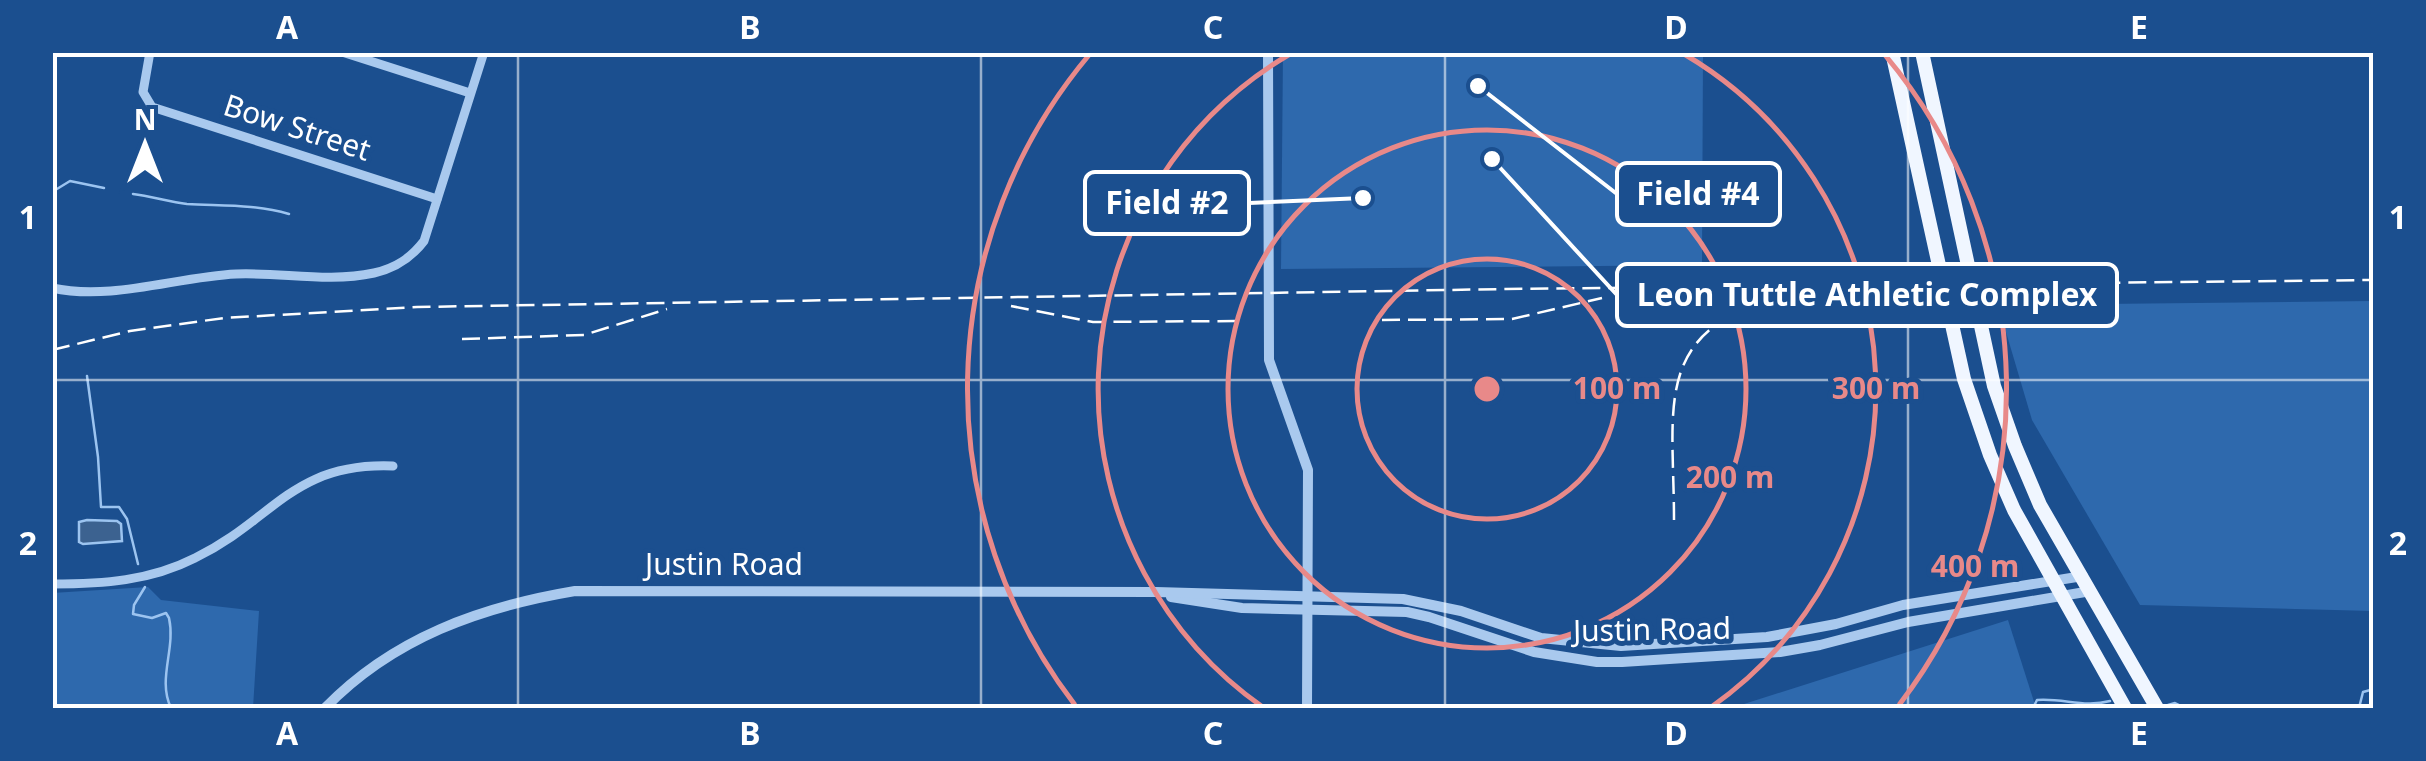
<svg xmlns="http://www.w3.org/2000/svg" width="2426" height="761" font-family="'Noto Sans',sans-serif">
  <rect width="100%" height="100%" fill="#1b4f8f"/>
  <!-- green -->
  <g fill="#2e69ad">
    <polygon points="1283,53 1703,53 1702,265 1281,269"/>
    <polygon points="2373,301 2373,611 2140,605 2032,420 1998,305"/>
    <polygon points="148,587 161,600 259,611 253,708 53,708 52,593"/>
    <polygon points="2008,620 2036,708 1739,708 1744,704"/>
  </g>
  <!-- water -->
  <polygon fill="#3c6290" stroke="#9cc4f0" stroke-width="2.5" points="87,520 117,521 121,524 122,541 83,544 79,542 79,522"/>
  <g fill="none" stroke-linecap="round" stroke-linejoin="round">
    <!-- stream -->
    <g stroke="#9cc4f0" stroke-width="2.5">
      <polyline points="52,192 70,181 104,188"/>
      <path d="M133,194C151,196 169,202 187,204C221,206 255,204 289,214"/>
      <polyline points="87,376 98,457 101,507 119,507 127,519 138,564"/>
      <path d="M145,587L134,605L133,614L152,618L166,613L169,618C176,649 157,679 171,708"/>
      <polyline points="2168,705 2175,703 2185,708"/>
      <path d="M2033,708L2037,700C2064,698 2084,708 2110,701"/>
      <polyline points="2280,708 2285,708"/>
      <polyline points="2359,708 2363,692 2374,689"/>
    </g>
    <!-- minor -->
    <g stroke="#a9c9ee" stroke-width="9">
      <polyline points="150,52 143,92 152,107 437,199"/>
      <polyline points="342,52 470,93"/>
      <path d="M52,288C112,301 176,277 236,274C282,272 328,283 374,273C396,268 411,258 424,241L484,52"/>
      <path d="M52,584C103,584 150,581 195,558C274,520 292,462 393,466"/>
    </g>
    <!-- tertiary -->
    <g stroke="#a9c9ee" stroke-width="10">
      <polyline points="1268,52 1269,360 1308,470 1307,708"/>
      <polyline points="1171,597 1242,608 1407,612 1429,617 1534,652 1597,662 1622,662 1780,652 1820,645 1908,622 2091,591"/>
      <path d="M325,708C393,638 480,607 575,591L1156,592L1403,599L1461,611L1541,638L1621,646L1767,637L1836,624L1903,605L2083,576"/>
    </g>
    <!-- primary -->
    <g stroke="#f0f6ff" stroke-width="14">
      <polyline points="1892,52 1964,379 1990,455 2014,510 2125,708"/>
      <polyline points="1922,52 1994,386 2015,446 2040,505 2157,708"/>
    </g>
    <!-- rail -->
    <g stroke="#fff" stroke-width="2.5" stroke-dasharray="18 8" stroke-linecap="butt">
      <polyline points="1011,306 1093,322 1236,321"/>
      <polyline points="1382,320 1512,319 1602,298"/>
      <polyline points="462,339 584,335 667,309"/>
      <polyline points="52,350 130,331 224,318 417,307 1506,289 2374,280"/>
      <path d="M1674,520C1674,404 1650,327 1790,295"/>
    </g>
  </g>
  <!-- grid -->
  <path fill="none" stroke="#fff" stroke-width="2.5" stroke-opacity="0.55" d="M518,52V708M981,52V708M1445,52V708M1908,52V708M52,380H2374"/>
  <!-- distance rings -->
  <g fill="none" stroke="#e88989" stroke-width="5">
    <circle cx="1487" cy="389" r="130"/>
    <circle cx="1487" cy="389" r="259"/>
    <path d="M1264 708A389 389 0 0 1 1290 54M1684 54A389 389 0 0 1 1710 708"/>
    <path d="M1075 705A519 519 0 0 1 1089 55M1885 55A519 519 0 0 1 1899 705"/>
  </g>
  <g text-anchor="middle" stroke-width="10" stroke-linejoin="round" paint-order="stroke">
    <!-- street labels -->
    <g font-size="30" fill="#fff" stroke="#1b4f8f">
      <text transform="translate(297 128) rotate(18)" y="10">Bow Street</text>
      <text x="724" y="575">Justin Road</text>
      <text transform="translate(1652 630) rotate(-1)" y="10">Justin Road</text>
    </g>
  </g>
  <circle cx="1487" cy="389" r="15" fill="#e88989" stroke="#1b4f8f" stroke-width="5"/>
  <g font-size="30" text-anchor="middle" font-weight="bold" fill="#e88989" stroke="#1b4f8f" stroke-width="10" stroke-linejoin="round" paint-order="stroke">
    <text x="1617" y="399">100 m</text>
    <text x="1876" y="399">300 m</text>
    <text x="1730" y="488">200 m</text>
    <text x="1975" y="577">400 m</text>
  </g>
  <!-- callouts -->
  <path fill="none" stroke="#fff" stroke-width="4" d="M1478 86L1617 194M1363 198L1249 203M1492 159L1617 295"/>
  <g fill="#fff" stroke="#1b4f8f" stroke-width="4">
    <circle cx="1478" cy="86" r="10"/>
    <circle cx="1363" cy="198" r="10"/>
    <circle cx="1492" cy="159" r="10"/>
  </g>
  <g fill="#1b4f8f" stroke="#fff" stroke-width="4">
    <rect x="1617" y="163" width="163" height="62" rx="10"/>
    <rect x="1085" y="172" width="164" height="62" rx="10"/>
    <rect x="1617" y="264" width="500" height="62" rx="10"/>
  </g>
  <g font-size="32" text-anchor="middle" font-weight="bold" fill="#fff">
    <text x="1698" y="205">Field #4</text>
    <text x="1167" y="214">Field #2</text>
    <text x="1867" y="306">Leon Tuttle Athletic Complex</text>
  </g>
  <!-- border -->
  <rect width="2426" height="761" fill="none" stroke="#1b4f8f" stroke-width="110"/>
  <!-- north arrow -->
  <g transform="translate(145 145)" stroke="#1b4f8f" stroke-width="8" paint-order="stroke">
  <path d="M0-8L18 38L0 25L-18 38Z" fill="#ffffff"/>
  <text y="-15" font-size="28" font-weight="bold" text-anchor="middle" fill="#ffffff">N</text>
  </g>
  <rect x="55" y="55" width="2316" height="651" fill="none" stroke="#fff" stroke-width="4"/>
  <g font-size="32" text-anchor="middle" font-weight="bold" fill="#fff">
    <text x="287" y="39">A</text>
    <text x="750" y="39">B</text>
    <text x="1213" y="39">C</text>
    <text x="1676" y="39">D</text>
    <text x="2139" y="39">E</text>
    <text x="28" y="229">1</text>
    <text x="2398" y="229">1</text>
    <text x="28" y="555">2</text>
    <text x="2398" y="555">2</text>
    <text x="287" y="745">A</text>
    <text x="750" y="745">B</text>
    <text x="1213" y="745">C</text>
    <text x="1676" y="745">D</text>
    <text x="2139" y="745">E</text>
  </g>
</svg>
